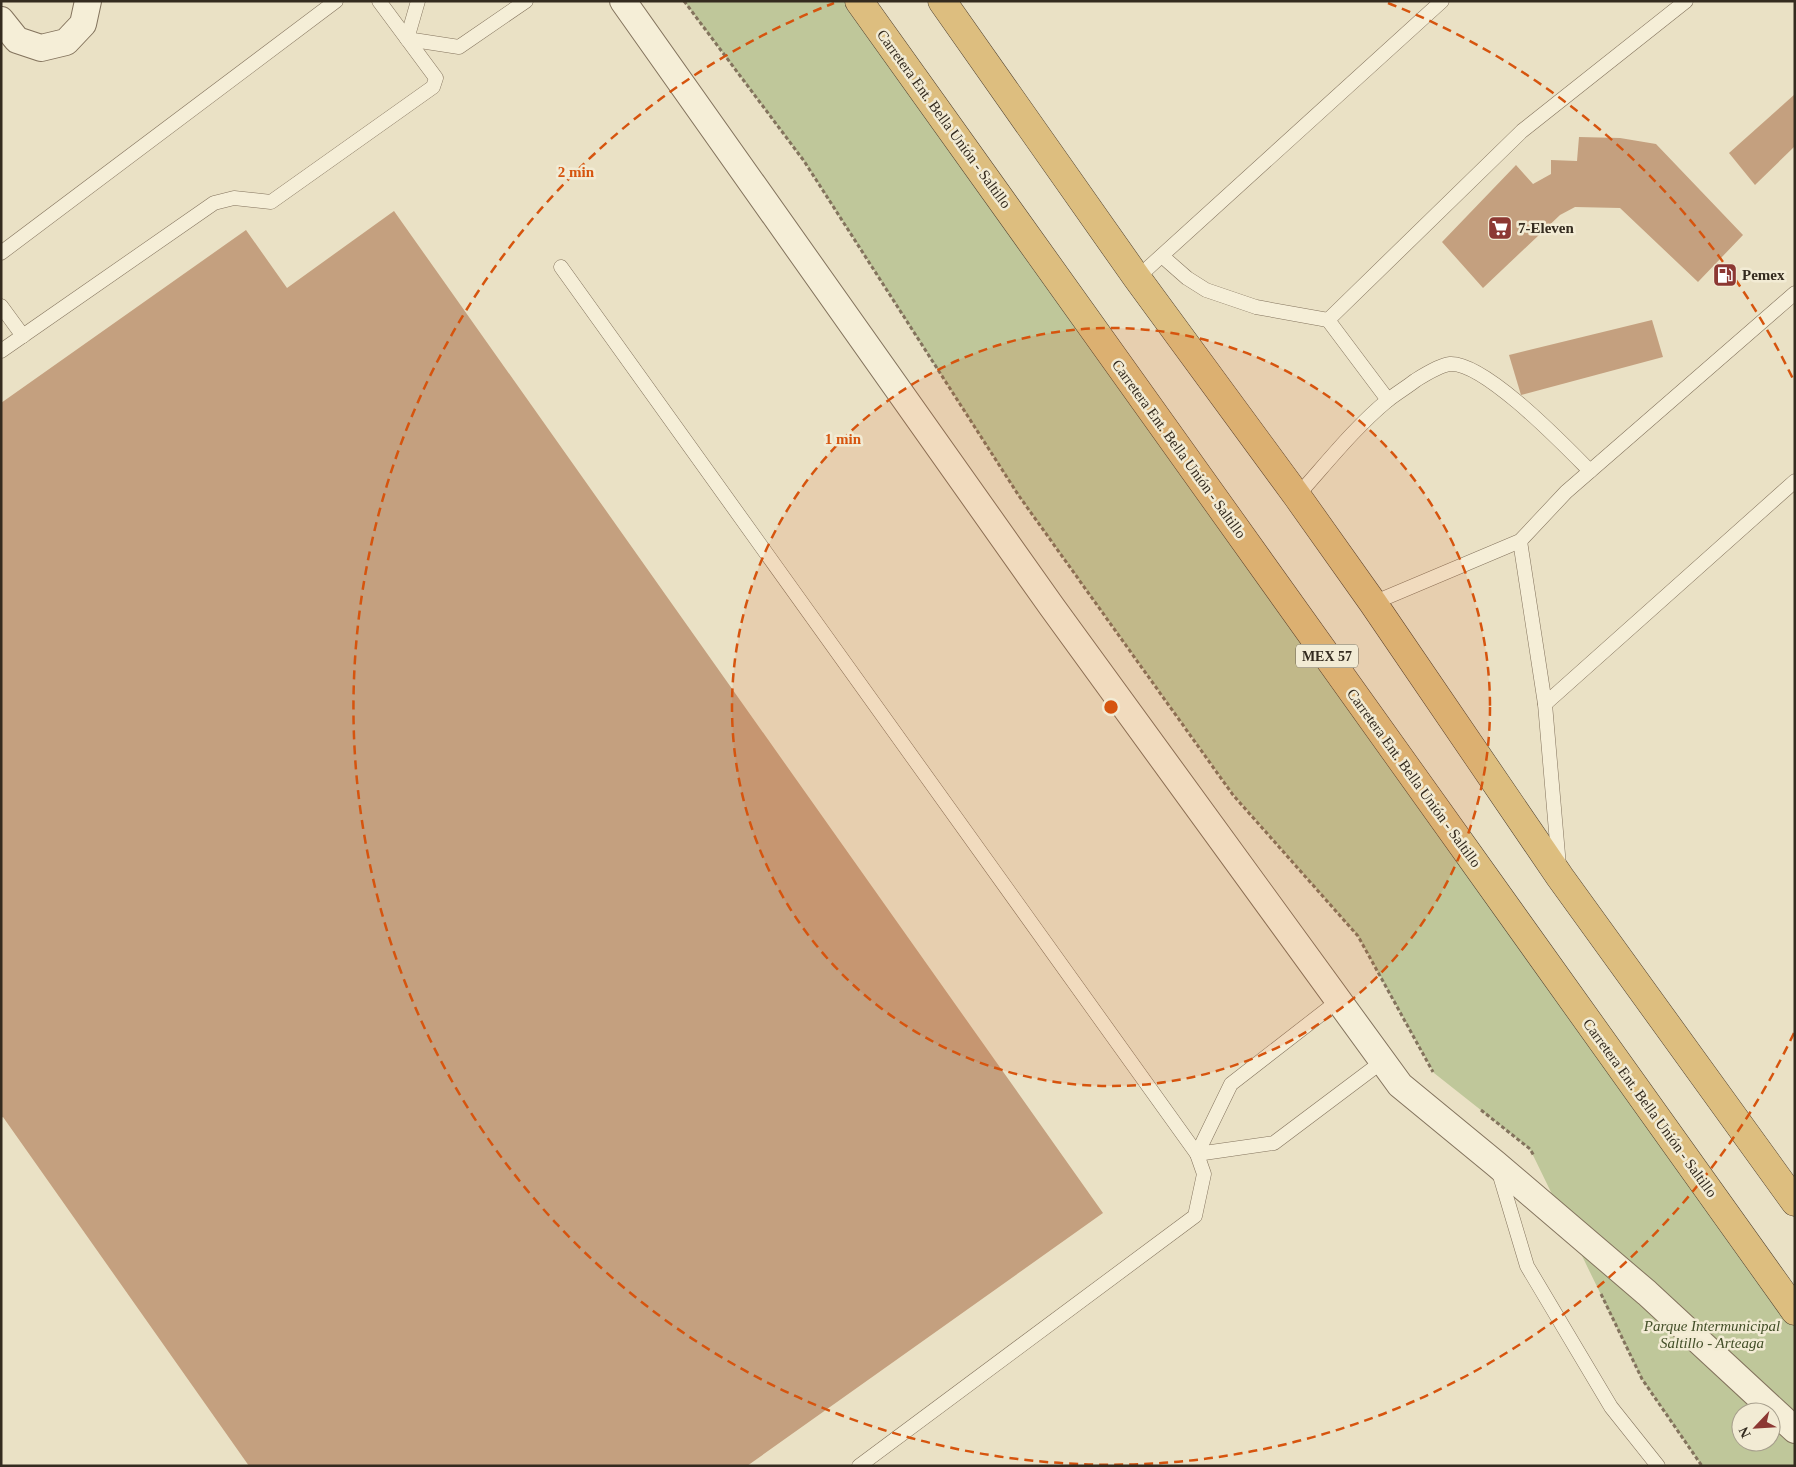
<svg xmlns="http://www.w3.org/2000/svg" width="1796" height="1467" font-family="'Times New Roman',serif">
  <rect width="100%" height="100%" fill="#eae1c5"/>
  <!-- green -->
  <path fill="#bfc79a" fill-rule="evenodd" d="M684,1H859L1795,1311V1466H1702L1642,1379L1530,1149L1434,1073L1358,936L1233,794L1019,496L804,161ZM1741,1412H1771V1442H1741Z"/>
  <!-- building -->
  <g fill="#c4a07f">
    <polygon points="1795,94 1795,146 1755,185 1729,153"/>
    <polygon points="1579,137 1620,138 1656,144 1743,235 1698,282 1620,208 1575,207 1560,215 1483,288 1442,242 1516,165 1533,184 1551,174 1551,160 1577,161"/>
    <polygon points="394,211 1103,1213 747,1466 249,1466 3,1117 1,1118 1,403 246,230 287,288"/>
    <polygon points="1652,320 1663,357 1521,395 1509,355"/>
  </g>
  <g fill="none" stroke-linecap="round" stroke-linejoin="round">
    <defs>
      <g id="service">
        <polyline points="418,1 407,39 459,47 526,1"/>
        <polyline points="1,253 336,1"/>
        <polyline points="1162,256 1187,278 1206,290 1256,307 1328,320"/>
        <polyline points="561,267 1197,1154 1204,1174 1195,1216 859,1466"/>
        <polyline points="1137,278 1442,1"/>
        <polyline points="1,306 23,336"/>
        <polyline points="1,351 214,203 234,198 271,202 433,87 436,78 379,1"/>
        <polyline points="1388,400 1328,320 1522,131 1686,1"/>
        <path d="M1297,496C1326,464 1354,428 1388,400C1397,393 1407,387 1416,380C1424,375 1440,365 1450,364C1485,362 1565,446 1590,471"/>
        <polyline points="1520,541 1545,704 1559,866"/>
        <polyline points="1373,603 1520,541 1566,492 1795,293"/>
        <polyline points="1545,704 1795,481"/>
        <polyline points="1338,1001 1231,1084 1197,1154 1274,1143 1383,1061"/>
        <polyline points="1498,1169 1527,1266 1611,1407 1658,1466"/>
      </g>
      <g id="minor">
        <polyline points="623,1 1052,607 1400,1085 1496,1164 1647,1293 1795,1430"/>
        <polyline points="1,20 17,40 41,48 66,42 83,24 88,1"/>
      </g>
      <g id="trunk">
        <polyline points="859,1 1795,1311"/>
        <polyline points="942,1 1137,278 1297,496 1373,603 1560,877 1795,1202"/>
      </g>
    </defs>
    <!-- service casing -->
    <use href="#service" stroke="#83735d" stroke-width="15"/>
    <!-- minor casing -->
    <use href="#minor" stroke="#83735d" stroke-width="28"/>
    <!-- trunk casing -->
    <use href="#trunk" stroke="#514231" stroke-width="29"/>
    <!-- path -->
    <g stroke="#83735d" stroke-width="3" stroke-dasharray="4 2.5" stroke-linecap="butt">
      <polyline points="684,1 804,161 1019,496 1233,795 1358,936 1433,1072"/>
      <polyline points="1481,1110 1530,1149 1534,1156"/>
      <polyline points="1601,1294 1642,1379 1702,1466"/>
    </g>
    <!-- service -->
    <use href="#service" stroke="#f5eed7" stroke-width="14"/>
    <!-- minor -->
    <use href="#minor" stroke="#f5eed7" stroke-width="26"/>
    <!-- trunk -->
    <use href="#trunk" stroke="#ddbe7f" stroke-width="28"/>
  </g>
  <!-- distance rings -->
  <circle cx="1111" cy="707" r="379" fill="#d6540e" fill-opacity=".12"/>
  <g fill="none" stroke="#d6540e" stroke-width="2.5" stroke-dasharray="9 6">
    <circle cx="1111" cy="707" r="379"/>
    <path d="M1794 1033A757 757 0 1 1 834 3M1388 3A757 757 0 0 1 1794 381"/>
  </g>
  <!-- icons -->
  <defs>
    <symbol id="supermarket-square" viewBox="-11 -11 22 22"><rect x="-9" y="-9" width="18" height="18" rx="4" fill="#8c3833" stroke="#f2ebd4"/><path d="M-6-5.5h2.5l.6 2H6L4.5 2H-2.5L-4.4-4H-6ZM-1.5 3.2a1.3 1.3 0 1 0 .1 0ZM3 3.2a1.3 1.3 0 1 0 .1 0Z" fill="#fff"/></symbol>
    <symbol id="fuel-square" viewBox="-11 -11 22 22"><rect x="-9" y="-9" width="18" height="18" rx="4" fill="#8c3833" stroke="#f2ebd4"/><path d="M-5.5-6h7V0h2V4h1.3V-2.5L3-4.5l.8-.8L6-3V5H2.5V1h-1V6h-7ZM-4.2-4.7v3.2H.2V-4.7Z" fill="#fff"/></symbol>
  </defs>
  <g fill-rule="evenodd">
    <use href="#supermarket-square" x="1486" y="214" width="28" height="28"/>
    <use href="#fuel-square" x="1711" y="261" width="28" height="28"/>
  </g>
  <g text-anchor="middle" stroke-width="5" stroke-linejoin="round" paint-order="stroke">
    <!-- shield labels -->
    <rect fill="#f2ebd4" stroke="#6d6555" stroke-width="1" x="1296" y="644.5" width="62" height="23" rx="4"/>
    <g font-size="14" font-weight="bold" fill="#342b1f">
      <text x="1327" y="661">MEX 57</text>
    </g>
    <!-- street labels -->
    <g font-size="15" fill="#342b1f" stroke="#f2ebd4">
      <text transform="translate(944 119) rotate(54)" y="5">Carretera Ent. Bella Unión - Saltillo</text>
      <text transform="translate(1179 449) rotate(54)" y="5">Carretera Ent. Bella Unión - Saltillo</text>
      <text transform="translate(1414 778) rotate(54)" y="5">Carretera Ent. Bella Unión - Saltillo</text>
      <text transform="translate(1650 1108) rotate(54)" y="5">Carretera Ent. Bella Unión - Saltillo</text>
    </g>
    <!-- poi labels -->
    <g font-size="15" font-weight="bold" fill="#342b1f" stroke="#f2ebd4" text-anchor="start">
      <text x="1518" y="233">7-Eleven</text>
      <text x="1742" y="280">Pemex</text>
    </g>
    <!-- park labels -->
    <g font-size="15" font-style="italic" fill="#434f28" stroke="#f2ebd4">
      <text x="1712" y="1331">Parque Intermunicipal<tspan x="1712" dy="17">Saltillo - Arteaga</tspan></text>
    </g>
  </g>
  <circle cx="1111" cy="707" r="8" fill="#d6540e" stroke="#f2ebd4" stroke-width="2.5"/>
  <g font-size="15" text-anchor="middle" font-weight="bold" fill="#d6540e" stroke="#f2ebd4" stroke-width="5" stroke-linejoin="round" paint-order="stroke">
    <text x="576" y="177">2 min</text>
    <text x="843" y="444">1 min</text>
  </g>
  <!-- border -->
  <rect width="1796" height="1467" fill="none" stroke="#342b1f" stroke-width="5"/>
  <!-- north arrow -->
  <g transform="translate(1756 1427) rotate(245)"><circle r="24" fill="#f2ebd4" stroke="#a69e8c"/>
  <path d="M0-4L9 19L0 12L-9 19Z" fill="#8c3833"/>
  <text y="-8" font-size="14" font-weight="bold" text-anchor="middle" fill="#342b1f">N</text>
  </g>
</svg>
